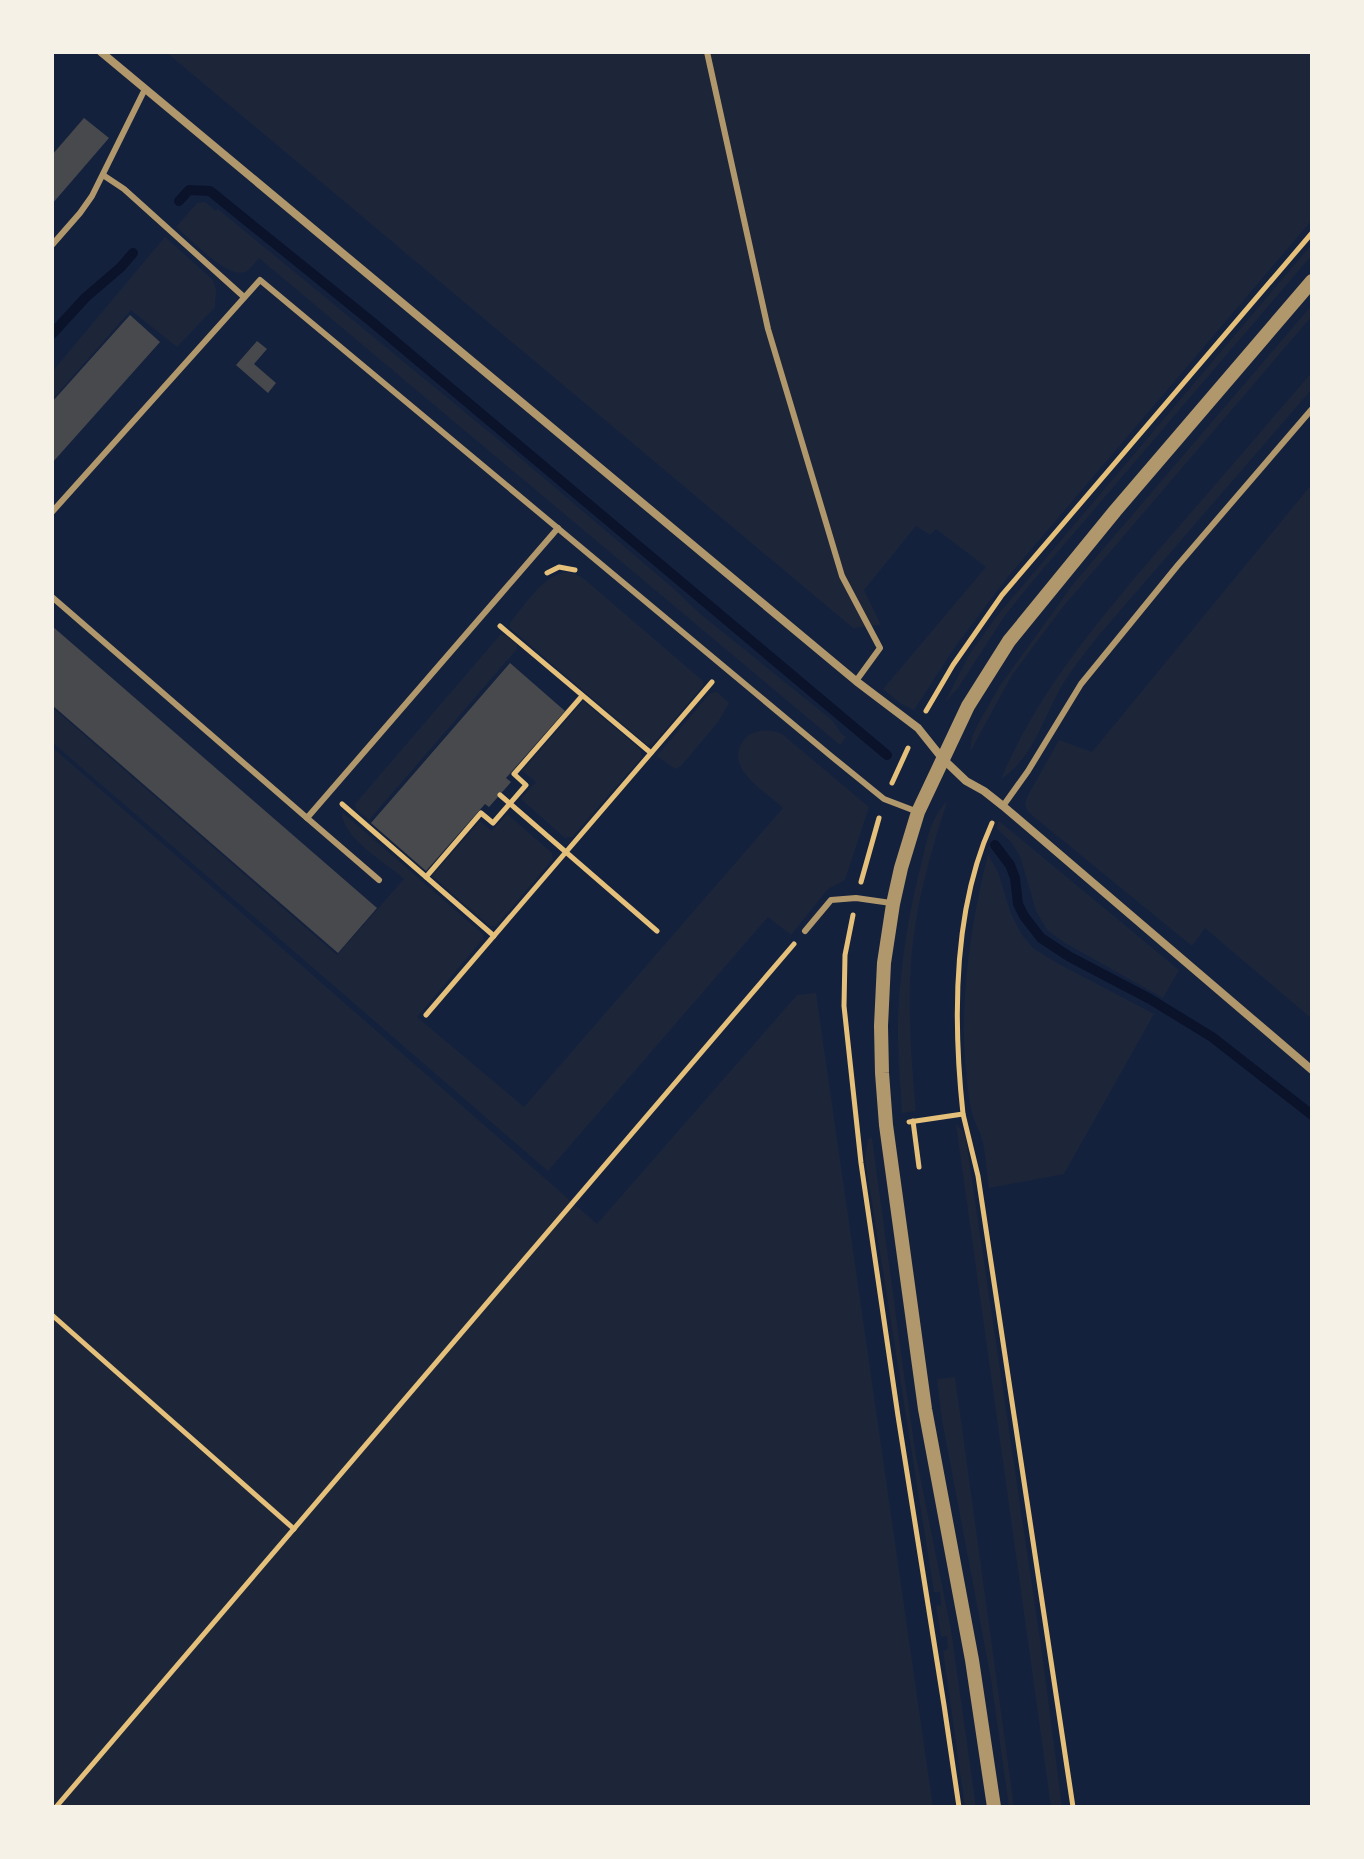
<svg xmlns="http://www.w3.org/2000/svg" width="1364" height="1859" font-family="Manrope,sans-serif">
  <rect width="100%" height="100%" fill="#14213d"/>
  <!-- green -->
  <g fill="#1d2539">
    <polygon points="166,52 1312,52 1312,220 1006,579 955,647 914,710 901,704 883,689 986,567 936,529 930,535 916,526 864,590 881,625 853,628"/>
    <path d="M205,202L216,211L218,209L512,451L673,588L699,613L832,720L841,733L846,737L840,745L259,258C255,262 251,269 245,272C227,279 190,238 176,227L197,203Z"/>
    <polygon points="165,237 213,280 216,290 215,307 177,347 131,310 52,400 52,372"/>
    <polygon points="1312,244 1312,255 1032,582 1004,617 958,688 945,702 969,655 996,617"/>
    <polygon points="1312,305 1312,316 1062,608 1012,675 970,752 972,737 977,726 999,687 1074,583"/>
    <path d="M1312,372V389L1099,635C1085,653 1070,671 1059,691C1042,722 1032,759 1001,779C1040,687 1104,614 1168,539C1216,484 1264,428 1312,372Z"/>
    <polygon points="1312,484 1312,1019 1205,928 1192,946 1028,812 1025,805 1027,797 1059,740 1092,752"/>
    <path d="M566,572L575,574L584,579L703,681V686L652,745L646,744L510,628V623C525,605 541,577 566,572Z"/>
    <polygon points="500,635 505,635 517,644 517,649 369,820 356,809 355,804"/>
    <polygon points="717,692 729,703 718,722 681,766 675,769 657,756 710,693"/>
    <polygon points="583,701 641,750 642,757 572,837 565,838 521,799 536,782 522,771"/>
    <path d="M52,707L337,955L404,879C386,863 341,837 342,812L483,934V939L417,1017L524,1107L783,808C768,793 732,774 739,749C741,743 745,737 751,734C760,729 772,730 782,734L869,807L845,880L828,889L791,935L768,917L548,1171L52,742Z"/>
    <polygon points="52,747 597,1224 797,995 816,993 933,1807 52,1807"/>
    <path d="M947,802C931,851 917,900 912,951C907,1005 911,1058 916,1111L902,1113C900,1080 897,1047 898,1015C901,961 909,909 923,857C927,839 932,815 947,802Z"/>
    <polygon points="507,814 552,853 553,859 496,926 490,926 432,876 480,821 492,831"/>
    <polygon points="999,821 1179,970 1163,998 1065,943 1047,930 1036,911 1020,856 1011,842 996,828"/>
    <path d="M988,854L998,872L1011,914L1022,935L1033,948L1057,963L1154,1014L1064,1174L989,1188C986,1172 986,1147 980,1133C975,1123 972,1115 970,1104C956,1021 968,935 988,854Z"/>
    <polygon points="956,1124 963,1131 966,1140 1042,1653 1062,1807 1051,1807"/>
    <polygon points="872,1138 903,1368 916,1456 951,1630 976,1807 965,1807 943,1651 948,1649 947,1636 941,1637 936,1606 941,1605 940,1592 934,1592 865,1158 868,1139"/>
    <polygon points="955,1377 1014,1807 1009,1807 991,1679 942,1420 937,1379"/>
  </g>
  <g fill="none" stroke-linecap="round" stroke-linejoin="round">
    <!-- stream -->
    <g stroke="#0b132b" stroke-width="10">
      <polyline points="179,201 189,190 210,191 372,322 887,755"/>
      <polyline points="52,334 85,298 121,267 133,253"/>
      <polyline points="995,845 1010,865 1015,878 1018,904 1024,916 1041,938 1070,957 1150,999 1212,1037 1312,1115"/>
    </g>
  </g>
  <!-- building -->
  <g fill="#48494c">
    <polygon points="84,118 109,138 52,204 52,155"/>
    <polygon points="130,315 160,342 52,463 52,402"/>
    <polygon points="257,341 267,349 254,364 276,383 268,393 236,365"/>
    <polygon points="52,626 377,908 338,953 52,705"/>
    <polygon points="510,663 565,711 506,778 511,782 489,807 485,804 426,871 371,823"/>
  </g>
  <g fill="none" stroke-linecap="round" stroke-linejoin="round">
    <!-- path -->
    <g stroke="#e5c07b" stroke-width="5">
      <polyline points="547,573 559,567 575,570"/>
      <polyline points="500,626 651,753"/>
      <polyline points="926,711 953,665 1002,595 1312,233"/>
      <polyline points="892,783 908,748"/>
      <polyline points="500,795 657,931"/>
      <polyline points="342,804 494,936"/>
      <polyline points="426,877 481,813 493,823 526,785 514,774 582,696"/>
      <polyline points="861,882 879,818"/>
      <polyline points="853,915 845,955 844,1006 861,1163 898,1416 944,1705 959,1807"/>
      <polyline points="426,1015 712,682"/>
      <polyline points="963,1114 978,1176 1073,1807"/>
      <polyline points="913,1121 919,1167"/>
      <path d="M909,1122L963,1114C953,1021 952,911 992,823"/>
      <polyline points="52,1315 294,1529"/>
      <polyline points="56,1807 794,944"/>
    </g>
    <!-- service -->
    <g stroke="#b1986c" stroke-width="6">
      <polyline points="707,52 768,329 842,576 880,648 856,681"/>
      <polyline points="103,175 124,189 244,297"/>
      <polyline points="52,245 80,213 92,196 145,89"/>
      <polyline points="52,512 260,280 831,756 884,799 918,812"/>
      <polyline points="52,597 307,818 558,528"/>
      <polyline points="1003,806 1028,771 1081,684 1178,565 1312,409"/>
      <polyline points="307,818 379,880"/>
      <polyline points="805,931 831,900 856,898 891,903"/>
    </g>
    <!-- minor -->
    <polyline stroke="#b1986c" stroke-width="8" points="101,52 856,681 918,728 942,758 966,781 984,791 1003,806 1312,1070"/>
    <!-- tertiary -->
    <polyline stroke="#b1986c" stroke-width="14" points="994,1807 972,1660 925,1409 886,1125 882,1073 881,1026 884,963 893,904 901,868 918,812 968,706 1009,641 1115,511 1312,281"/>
  </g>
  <!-- border -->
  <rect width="1364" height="1859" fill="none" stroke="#f6f1e7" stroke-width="108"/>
</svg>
